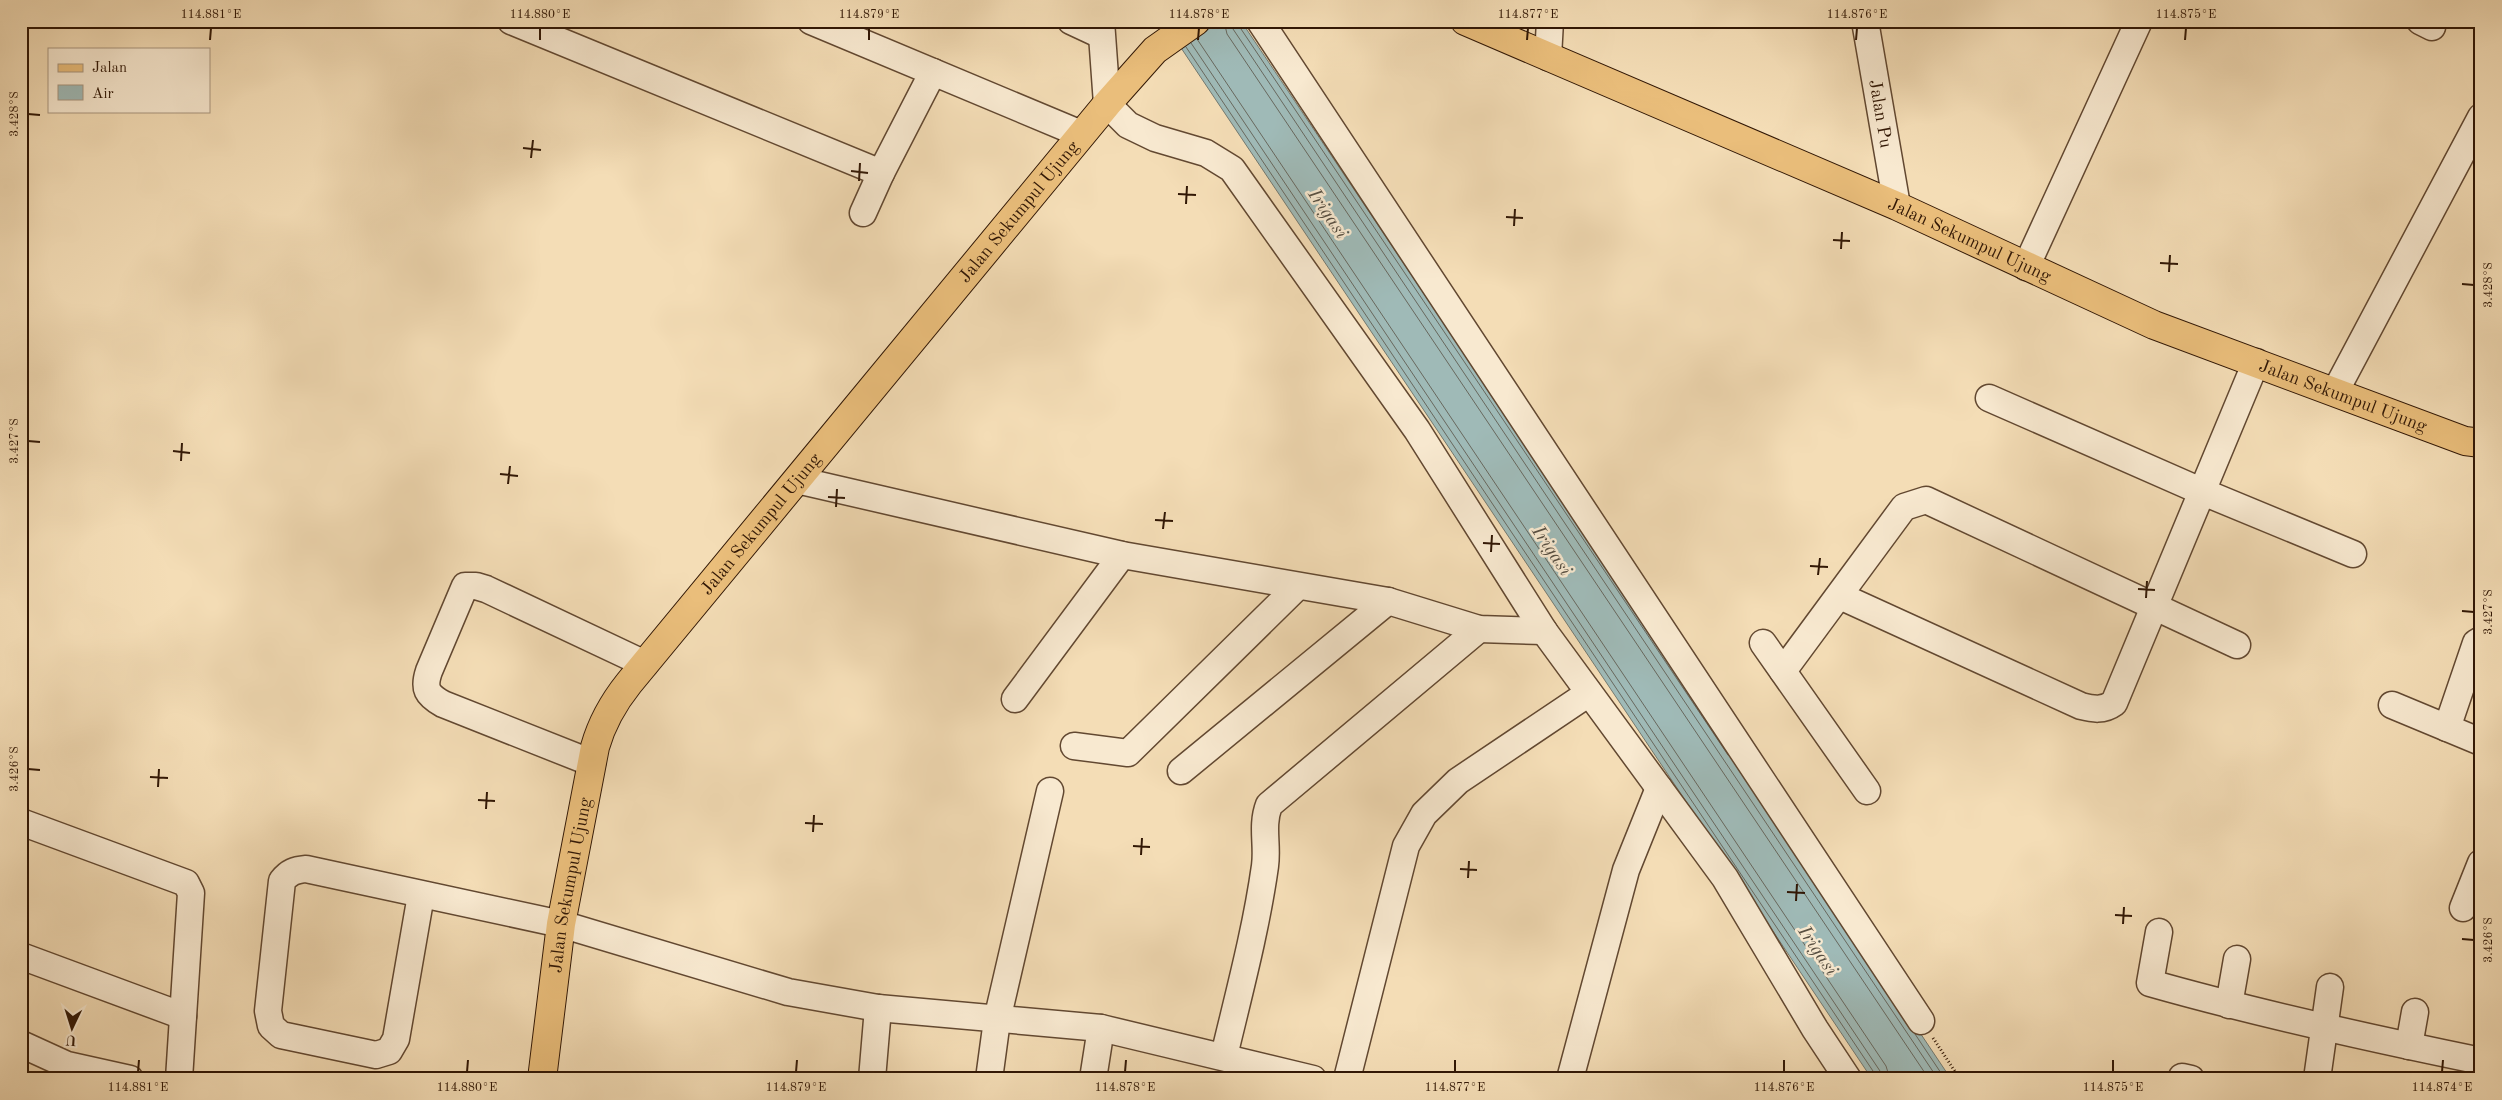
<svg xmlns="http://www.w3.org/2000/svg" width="2502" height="1100" font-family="'Old Standard TT',serif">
  <rect width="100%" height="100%" fill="#f4ddb6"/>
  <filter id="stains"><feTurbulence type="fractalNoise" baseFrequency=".004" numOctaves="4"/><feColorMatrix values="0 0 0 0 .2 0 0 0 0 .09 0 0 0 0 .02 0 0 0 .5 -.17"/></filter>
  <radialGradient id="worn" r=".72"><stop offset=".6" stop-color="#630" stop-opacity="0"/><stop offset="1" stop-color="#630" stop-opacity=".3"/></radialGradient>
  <!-- water -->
  <polygon fill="#9fbab7" stroke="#737970" points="1163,21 1241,21 1951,1079 1872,1079"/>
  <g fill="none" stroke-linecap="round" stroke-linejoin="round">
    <!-- shore -->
    <g stroke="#68685e" stroke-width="1">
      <polyline points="1224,21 1227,34 1929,1079"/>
      <polyline points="1231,21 1233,29 1938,1079"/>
      <polyline points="1238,21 1239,26 1728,755"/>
      <polyline points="1197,39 1886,1066 1890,1079"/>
      <polyline points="1191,43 1880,1071 1882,1079"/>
      <polyline points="1186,47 1875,1074 1876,1079"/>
      <polyline points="1915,1034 1945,1079"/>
    </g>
    <defs>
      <g id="minor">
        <polyline points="511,21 881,173 863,213"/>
        <polyline points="811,21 1081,134"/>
        <polyline points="1071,21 1101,35"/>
        <polyline points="1101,21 1107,104 1128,125 1155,138 1206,153 1232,169 1417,430 1544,631 1725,878 1815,1029 1848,1079"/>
        <polyline points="1260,21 1921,1021"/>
        <path id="s1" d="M1865,21L1897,206"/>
        <polyline points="2420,21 2432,27"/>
        <polyline points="1548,57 1550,21"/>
        <polyline points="881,173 933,72"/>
        <polyline points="2026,267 2139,21"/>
        <polyline points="2335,392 2481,117"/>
        <polyline points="1989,398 2203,492 2353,554"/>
        <polyline points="797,480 1122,555 1388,601 1479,629 1544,631"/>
        <path d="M1840,596L2081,706C2093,709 2103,711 2114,703L2256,362"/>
        <polyline points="1763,643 1867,791"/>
        <polyline points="1783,671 1904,507 1926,500 2237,645"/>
        <polyline points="1015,699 1122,555"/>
        <polyline points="2392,705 2481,742"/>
        <polyline points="2447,728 2476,643 2481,640"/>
        <polyline points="1074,746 1128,753 1297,587"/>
        <path d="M592,763L443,704C427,695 423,689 429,671L465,586H476L486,589L645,664"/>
        <polyline points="1181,771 1388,601"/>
        <polyline points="21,822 186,883 191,893 179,1079"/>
        <path d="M421,895L396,1039L389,1051L376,1055L281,1035L271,1026L268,1011L282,881C289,872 295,870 306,869L561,924L788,992L878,1008L1101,1028L1313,1079"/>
        <polyline points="2463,908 2481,863"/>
        <path d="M2159,932L2150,983C2259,1014 2369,1038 2481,1061"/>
        <polyline points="21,956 183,1016"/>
        <polyline points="2229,1005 2237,959"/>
        <polyline points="21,1044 67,1065 130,1079"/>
        <polyline points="2409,1046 2415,1012"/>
        <path d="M1224,1056C1239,993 1256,930 1265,866C1268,845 1261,826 1269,805L1479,629"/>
        <polyline points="2182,1077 2191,1079"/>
        <polyline points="872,1079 878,1008"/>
        <polyline points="989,1079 997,1020 1050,791"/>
        <polyline points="1093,1079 1101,1028"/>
        <polyline points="1347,1079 1406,846 1424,814 1458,781 1589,693"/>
        <polyline points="1570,1079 1626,870 1659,788"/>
        <polyline points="2317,1079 2330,987"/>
      </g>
      <g id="major">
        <path id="s2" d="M1465,21L1897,206L2154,325L2465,441L2481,443"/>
        <path id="s3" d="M542,1079L561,924L595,747C602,722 613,703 629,683L1107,104L1155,50L1196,21"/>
      </g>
    </defs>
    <!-- minor casing -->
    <use href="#minor" stroke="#624831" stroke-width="29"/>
    <!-- major casing -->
    <use href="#major" stroke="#311705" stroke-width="30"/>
    <!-- path -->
    <polyline stroke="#311705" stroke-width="3" stroke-dasharray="1 2.5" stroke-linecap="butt" points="1933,1038 1960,1079"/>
    <!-- minor -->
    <use href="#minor" stroke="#f8e9d0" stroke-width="26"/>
    <!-- major -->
    <use href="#major" stroke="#eabe7b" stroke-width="28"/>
  </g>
  <!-- ticks -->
  <path fill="none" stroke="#311705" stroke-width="2" d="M210,40L211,28M540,40V28M869,40V28M1198,40L1199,28M1527,40L1528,28M1856,40L1857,28M2185,40L2186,28M28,114L40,115M523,148L541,150M531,158L533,140M851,171L868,173M859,181L860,163M1178,194L1196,195M1186,204L1187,186M1506,217L1523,218M1514,226L1515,209M1833,240L1850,241M1841,249L1842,232M2160,263L2178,264M2169,272L2170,255M2462,284L2474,285M28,441L40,442M173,451L190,453M181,461L182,443M500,474L518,476M508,484L510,466M828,497L845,498M836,507L837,489M1155,520L1173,521M1163,529L1165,512M1483,543L1500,544M1491,552L1492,535M1810,566L1828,567M1818,575L1820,558M2138,589L2155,590M2146,598L2147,581M2462,611L2474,612M28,769L40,770M150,777L168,778M158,787L159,769M478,800L495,801M486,809L487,792M805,823L823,824M813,832L814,815M1133,846L1150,847M1141,855L1142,838M1460,869L1477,870M1468,878L1469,861M1787,892L1805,893M1796,901L1797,884M2115,915L2132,916M2123,924L2124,907M2462,939L2474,940M138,1072L139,1060M467,1072L468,1060M796,1072L797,1060M1125,1072L1126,1060M1455,1072V1060M1784,1072V1060M2113,1072V1060M2442,1072L2443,1060"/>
  <g text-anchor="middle" stroke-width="5" stroke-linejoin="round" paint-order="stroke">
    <!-- street labels -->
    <g font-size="18" fill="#311705" stroke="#f8e9d0">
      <text dy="6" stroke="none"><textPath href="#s1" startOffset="94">Jalan Pu</textPath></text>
      <text dy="6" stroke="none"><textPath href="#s3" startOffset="1021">Jalan Sekumpul Ujung</textPath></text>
      <text dy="6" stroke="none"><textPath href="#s2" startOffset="550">Jalan Sekumpul Ujung</textPath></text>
      <text dy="6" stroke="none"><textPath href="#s2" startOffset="955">Jalan Sekumpul Ujung</textPath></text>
      <text dy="6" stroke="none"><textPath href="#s3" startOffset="616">Jalan Sekumpul Ujung</textPath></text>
      <text dy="6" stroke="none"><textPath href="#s3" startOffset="196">Jalan Sekumpul Ujung</textPath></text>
    </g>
    <!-- water labels -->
    <g font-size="19" font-style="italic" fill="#585043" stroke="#f8e9d0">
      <text transform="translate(1329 213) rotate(56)" y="7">Irigasi</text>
      <text transform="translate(1553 550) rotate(56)" y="7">Irigasi</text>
      <text transform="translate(1819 950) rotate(56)" y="7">Irigasi</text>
    </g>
  </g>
  <!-- margin -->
  <rect width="2502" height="1100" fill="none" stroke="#f4ddb6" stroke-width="55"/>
  <!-- legend -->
  <rect x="48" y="48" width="162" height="65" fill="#f8e9d0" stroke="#a8957f"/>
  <rect x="58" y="64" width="25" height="8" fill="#eabe7b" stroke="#a8957f"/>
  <text x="92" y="72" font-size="15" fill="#311705">Jalan</text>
  <rect x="58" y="85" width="25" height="15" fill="#9fbab7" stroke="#a8957f"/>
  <text x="92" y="98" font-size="15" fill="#311705">Air</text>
  <!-- north arrow -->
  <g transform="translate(72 1028) rotate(184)" stroke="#f8e9d0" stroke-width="4" paint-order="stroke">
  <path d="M0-4L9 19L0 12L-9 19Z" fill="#311705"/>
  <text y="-8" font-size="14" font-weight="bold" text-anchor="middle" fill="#311705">U</text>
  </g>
  <rect x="28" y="28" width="2446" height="1044" fill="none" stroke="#311705" stroke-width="2"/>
  <g font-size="12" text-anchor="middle" fill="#311705">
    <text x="211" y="18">114.881°E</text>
    <text x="540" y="18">114.880°E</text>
    <text x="869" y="18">114.879°E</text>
    <text x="1199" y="18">114.878°E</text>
    <text x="1528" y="18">114.877°E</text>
    <text x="1857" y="18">114.876°E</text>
    <text x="2186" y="18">114.875°E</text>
    <text transform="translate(14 114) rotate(-90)" y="4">3.428°S</text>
    <text transform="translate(2488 285) rotate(-90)" y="4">3.428°S</text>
    <text transform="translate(14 441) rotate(-90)" y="4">3.427°S</text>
    <text transform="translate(2488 612) rotate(-90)" y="4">3.427°S</text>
    <text transform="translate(14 769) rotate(-90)" y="4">3.426°S</text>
    <text transform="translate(2488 940) rotate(-90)" y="4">3.426°S</text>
    <text x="138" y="1091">114.881°E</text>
    <text x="467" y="1091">114.880°E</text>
    <text x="796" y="1091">114.879°E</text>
    <text x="1125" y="1091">114.878°E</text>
    <text x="1455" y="1091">114.877°E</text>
    <text x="1784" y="1091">114.876°E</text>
    <text x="2113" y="1091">114.875°E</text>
    <text x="2442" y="1091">114.874°E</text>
  </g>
  <rect width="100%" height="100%" filter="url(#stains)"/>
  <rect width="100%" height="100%" fill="url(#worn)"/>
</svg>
